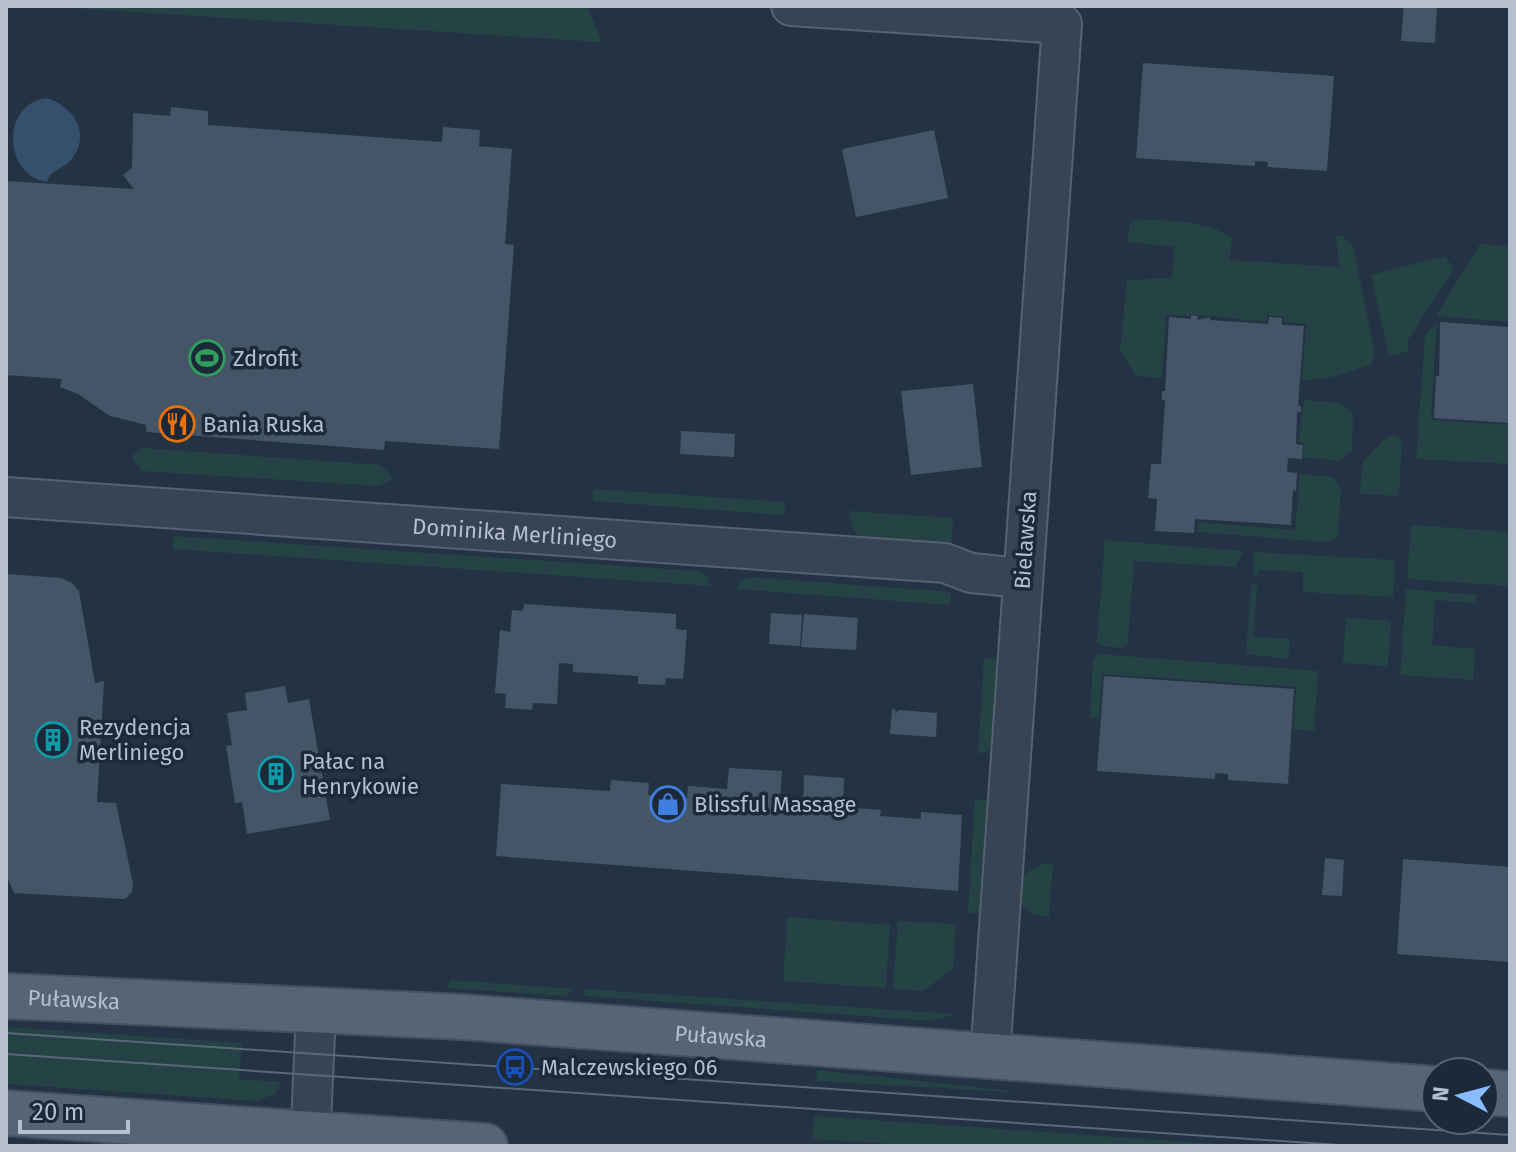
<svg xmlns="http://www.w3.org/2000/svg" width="1516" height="1152" font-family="'Fira Sans',sans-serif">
  <rect width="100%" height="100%" fill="#233344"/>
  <!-- green -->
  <g fill="#254244">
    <polygon points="42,6 587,6 602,42 598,42"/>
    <path d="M1135,219C1169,221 1203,220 1232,237L1230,260L1339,267L1336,236H1343L1353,247L1375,354L1371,365L1332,377L1302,381L1306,324L1284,322L1283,317L1267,315V322L1190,314L1189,316L1166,315L1162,378L1136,376L1120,351L1127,280L1172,278L1174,247L1128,242L1129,225Z"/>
    <polygon points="1480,244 1510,246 1510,322 1436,316"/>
    <polygon points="1445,256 1454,269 1408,340 1408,351 1389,356 1371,275"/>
    <polygon points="1437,323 1431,420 1510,425 1510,464 1416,459 1425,335"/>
    <polygon points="1304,400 1341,403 1353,414 1352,450 1339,461 1303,457 1304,443 1298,442"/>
    <polygon points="1388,436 1397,436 1402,442 1399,496 1360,494 1362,463"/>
    <polygon points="142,448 381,465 394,478 379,486 141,471 131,456"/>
    <polygon points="1300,474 1333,477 1341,488 1338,537 1325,542 1197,532 1198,522 1295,530"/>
    <polygon points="594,489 786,502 784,515 593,501"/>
    <polygon points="848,511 953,518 951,550 866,543 853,529"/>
    <polygon points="1411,525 1510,532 1510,586 1407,579"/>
    <polygon points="173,536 698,571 707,576 710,586 173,549"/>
    <polygon points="1105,540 1243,551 1236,567 1134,561 1128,642 1122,648 1102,646 1097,642"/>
    <polygon points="1254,552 1395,560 1393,597 1303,592 1303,572 1259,570 1258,576 1253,575"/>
    <polygon points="750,577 951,592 950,605 737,589 741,580"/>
    <polygon points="1251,584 1257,585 1254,637 1290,639 1288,659 1246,654"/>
    <polygon points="1406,589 1477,595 1476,603 1435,600 1432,645 1475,649 1473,680 1400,675"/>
    <polygon points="1346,618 1391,621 1388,666 1343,663"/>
    <polygon points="1099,654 1318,671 1314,731 1293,729 1296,687 1102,674 1099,718 1090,717 1093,659"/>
    <polygon points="984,658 997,659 991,744 988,751 978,754"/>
    <polygon points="975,799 987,800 979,913 968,913"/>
    <path d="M1044,863L1053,864L1049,916C1035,917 1022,911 1018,896L1022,876Z"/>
    <polygon points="787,917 890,925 886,988 783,981"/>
    <polygon points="898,921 956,924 953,969 923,991 893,989"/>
    <polygon points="450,980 573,989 565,996 447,988"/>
    <polygon points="585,989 954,1014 941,1019 919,1020 585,996"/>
    <polygon points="6,1027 242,1043 239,1079 281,1082 275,1094 256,1101 6,1084"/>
    <polygon points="817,1070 1011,1091 1011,1092 816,1081"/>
    <polygon points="814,1116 1244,1146 926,1146 812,1139"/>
  </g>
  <!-- water -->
  <path fill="#354f6c" d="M46,98C74,106 93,135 70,161C62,169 51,170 47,182C4,176 0,105 46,98Z"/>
  <!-- building -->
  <g fill="#445568">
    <polygon points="1404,6 1437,6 1435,43 1401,41"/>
    <polygon points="1143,63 1334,76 1327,171 1267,167 1268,162 1255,161 1255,166 1136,158"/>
    <polygon points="171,107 208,111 208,125 442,142 443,127 480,130 479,146 512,149 505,244 514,245 499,449 385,441 384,450 146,432 146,425 110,416 78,394 60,387 62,379 6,375 6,181 134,189 123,175 132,168 133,113 170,116"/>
    <polygon points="934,130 948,198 856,217 842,149"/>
    <polygon points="1191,315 1198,316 1197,320 1210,317 1210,320 1268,324 1269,317 1282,318 1282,325 1304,326 1298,406 1301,406 1301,412 1297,412 1296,444 1303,445 1302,459 1288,458 1287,472 1297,473 1296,491 1293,490 1291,525 1195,519 1194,533 1155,531 1157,499 1148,498 1151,464 1161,464 1165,400 1162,400 1162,391 1165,391 1169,317 1191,319"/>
    <polygon points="1440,322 1510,327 1510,423 1434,418 1436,376 1439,376"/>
    <polygon points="973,384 982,467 911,475 901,391"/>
    <polygon points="681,431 735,434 734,457 680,454"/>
    <polygon points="6,574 61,578 72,583 79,591 95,683 104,681 97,802 116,803 133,884 132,892 125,899 14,893 6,874"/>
    <polygon points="524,604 676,614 676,629 687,630 683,679 666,678 665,685 638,684 638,676 573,672 573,664 559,663 557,704 533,703 532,710 505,708 506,694 495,693 500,630 510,632 512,610 523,611"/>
    <polygon points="771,613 802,615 800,646 769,644"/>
    <polygon points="804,614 858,618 856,650 801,647"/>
    <polygon points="1104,676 1294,689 1288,784 1228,780 1228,774 1215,773 1215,779 1097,771"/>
    <polygon points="285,686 288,703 309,699 330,820 247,834 242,802 235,803 226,746 232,745 227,713 247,710 245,693"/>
    <polygon points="892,709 896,710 895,714 899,710 937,713 936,737 890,734"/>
    <polygon points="729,768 782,771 780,803 803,804 804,775 844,778 843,807 881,810 880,816 921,819 921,812 962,815 958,891 496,856 501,784 610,791 611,780 649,783 648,795 687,798 688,786 727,789"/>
    <polygon points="1325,858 1344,860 1342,896 1322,895"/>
    <polygon points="1403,859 1510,867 1510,962 1397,954"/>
  </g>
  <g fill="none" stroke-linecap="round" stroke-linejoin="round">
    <defs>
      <g id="minor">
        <polyline points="791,6 1062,24 990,1057"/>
        <path id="s1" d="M6,497L945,563L971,573L1022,578"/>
        <polyline points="310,1146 316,1012"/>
      </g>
      <g id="major">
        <path id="s2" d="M6,996L463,1017L1436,1089"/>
        <polyline points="1484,1092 1510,1094"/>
        <polyline points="6,1113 485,1146"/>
      </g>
    </defs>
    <!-- minor casing -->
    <use href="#minor" stroke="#566270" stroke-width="42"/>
    <!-- major casing -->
    <use href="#major" stroke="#44505f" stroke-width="48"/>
    <!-- minor -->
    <use href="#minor" stroke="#384453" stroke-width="38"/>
    <!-- major -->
    <use href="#major" stroke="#566473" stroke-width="44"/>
    <!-- tram -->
    <g stroke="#59697a" stroke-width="2">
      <polyline points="6,1033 1510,1135"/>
      <polyline points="6,1054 1354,1146"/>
    </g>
  </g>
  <!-- icons -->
  <defs>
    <symbol id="stadium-ring" viewBox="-11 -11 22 22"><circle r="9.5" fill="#1c2938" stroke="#2e9e5b" stroke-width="1.5"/><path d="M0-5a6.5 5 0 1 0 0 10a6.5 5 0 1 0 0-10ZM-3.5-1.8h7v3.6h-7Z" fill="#2e9e5b"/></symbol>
    <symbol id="restaurant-ring" viewBox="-11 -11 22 22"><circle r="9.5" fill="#1c2938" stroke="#e8710a" stroke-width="1.5"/><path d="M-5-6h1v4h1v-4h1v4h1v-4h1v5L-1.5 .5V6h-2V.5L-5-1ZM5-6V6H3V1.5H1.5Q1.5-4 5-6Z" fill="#e8710a"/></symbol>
    <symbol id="building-ring" viewBox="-11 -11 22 22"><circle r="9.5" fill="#1c2938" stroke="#0f9aa8" stroke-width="1.5"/><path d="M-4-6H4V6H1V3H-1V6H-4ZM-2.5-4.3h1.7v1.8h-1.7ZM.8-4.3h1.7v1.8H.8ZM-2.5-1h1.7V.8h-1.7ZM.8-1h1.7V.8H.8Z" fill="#0f9aa8"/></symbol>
    <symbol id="shop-ring" viewBox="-11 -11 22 22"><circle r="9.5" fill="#1c2938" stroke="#3f7fe0" stroke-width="1.5"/><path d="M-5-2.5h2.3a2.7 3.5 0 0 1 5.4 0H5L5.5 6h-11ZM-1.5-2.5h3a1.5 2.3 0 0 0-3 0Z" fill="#3f7fe0"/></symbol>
    <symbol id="bus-ring" viewBox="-11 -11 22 22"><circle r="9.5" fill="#1c2938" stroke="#1a4fb4" stroke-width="1.5"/><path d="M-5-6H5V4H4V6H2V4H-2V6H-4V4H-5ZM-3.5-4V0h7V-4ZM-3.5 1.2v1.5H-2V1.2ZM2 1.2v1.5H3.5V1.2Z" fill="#1a4fb4"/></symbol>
  </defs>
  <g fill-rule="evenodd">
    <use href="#stadium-ring" x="187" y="338" width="40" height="40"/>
    <use href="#restaurant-ring" x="157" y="404" width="40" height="40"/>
    <use href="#building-ring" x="33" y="720" width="40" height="40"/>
    <use href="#building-ring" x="256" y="754" width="40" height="40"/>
    <use href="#shop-ring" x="648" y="784" width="40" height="40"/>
    <use href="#bus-ring" x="495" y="1047" width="40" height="40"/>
  </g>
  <g text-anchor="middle" stroke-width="7" stroke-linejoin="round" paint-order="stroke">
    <!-- poi labels -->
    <g font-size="22" fill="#b5bfcd" stroke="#1c2938" text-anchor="start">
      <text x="233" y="366">Zdrofit</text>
      <text x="203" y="432">Bania Ruska</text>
      <text x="79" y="735">Rezydencja<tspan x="79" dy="25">Merliniego</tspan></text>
      <text x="302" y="769">Pałac na<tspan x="302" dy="25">Henrykowie</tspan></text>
      <text x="694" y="812">Blissful Massage</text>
      <text x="541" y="1075">Malczewskiego 06</text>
    </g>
    <!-- street labels -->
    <g font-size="22" fill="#b5bfcd" stroke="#1c2938">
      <text dy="8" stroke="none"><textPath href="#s1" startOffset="510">Dominika Merliniego</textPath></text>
      <text transform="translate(1025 540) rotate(-86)" y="8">Bielawska</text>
      <text dy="8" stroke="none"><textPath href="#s2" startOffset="68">Puławska</textPath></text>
      <text dy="8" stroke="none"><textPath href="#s2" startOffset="716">Puławska</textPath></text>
    </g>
  </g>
  <!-- border -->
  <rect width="1516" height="1152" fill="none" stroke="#b5bfcd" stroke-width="16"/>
  <!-- north arrow -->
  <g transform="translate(1460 1096) rotate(276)"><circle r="38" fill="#1c2938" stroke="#596574" stroke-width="2"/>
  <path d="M0-6L14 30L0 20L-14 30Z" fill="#88bcff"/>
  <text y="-12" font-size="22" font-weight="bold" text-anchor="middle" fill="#b5bfcd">N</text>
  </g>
  <!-- scale -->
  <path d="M20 1120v12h108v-12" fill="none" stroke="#b5bfcd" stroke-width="4"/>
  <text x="32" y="1120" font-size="24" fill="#b5bfcd" stroke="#1c2938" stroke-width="6" paint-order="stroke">20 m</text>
</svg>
